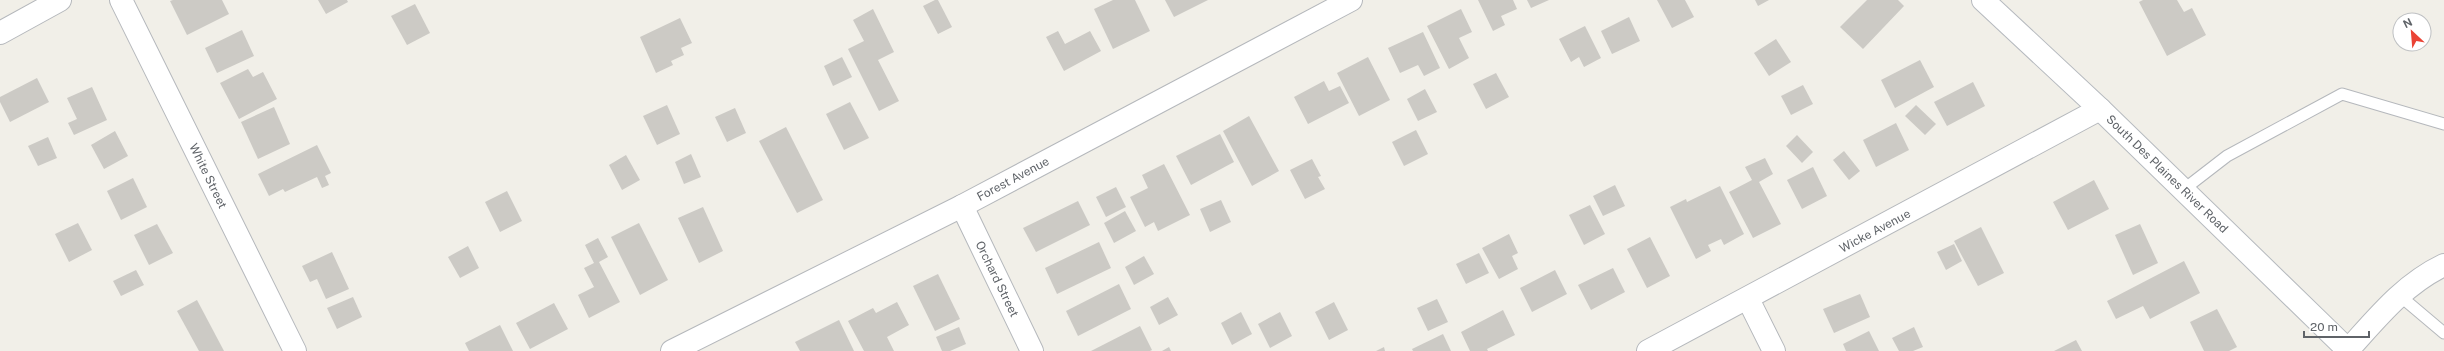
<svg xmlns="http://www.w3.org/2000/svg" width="2444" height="351" font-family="'Public Sans',sans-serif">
  <rect width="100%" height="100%" fill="#f1efe8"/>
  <!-- building -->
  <g fill="#cccac5">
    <polygon points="173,0 222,0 229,14 187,35 170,1"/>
    <polygon points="318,0 347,0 348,2 326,14"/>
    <polygon points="935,0 938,0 952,27 938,34 923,6"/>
    <polygon points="1113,0 1135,0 1150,31 1113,49 1094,9"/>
    <polygon points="1165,0 1208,0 1174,17"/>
    <polygon points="1478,0 1513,0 1517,9 1501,16 1505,25 1493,31"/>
    <polygon points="1527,0 1549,0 1531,8"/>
    <polygon points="1657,0 1685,0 1694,17 1672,28"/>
    <polygon points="1755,0 1769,0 1758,6"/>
    <polygon points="1867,0 1898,0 1904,6 1863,49 1840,27"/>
    <polygon points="2143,0 2177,0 2184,12 2192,8 2206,35 2167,56 2139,2"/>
    <polygon points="415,4 430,33 407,45 391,16"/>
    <polygon points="873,9 894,52 878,60 899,101 879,111 848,49 864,41 853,20"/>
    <polygon points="1461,9 1472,32 1459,38 1469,58 1449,69 1427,26"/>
    <polygon points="1629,17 1640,41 1612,54 1601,31"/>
    <polygon points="680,18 692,43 681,48 684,55 671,61 673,65 656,73 640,37"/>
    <polygon points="1585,26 1601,58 1584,67 1579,57 1571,62 1559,39"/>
    <polygon points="242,30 254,56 217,73 205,48"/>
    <polygon points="1058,31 1065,44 1090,31 1101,51 1064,71 1046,37"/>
    <polygon points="1423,32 1440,68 1424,76 1418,65 1400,73 1388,48"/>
    <polygon points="1776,39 1791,62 1769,76 1754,53"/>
    <polygon points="842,57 852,77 833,86 824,66"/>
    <polygon points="1368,57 1390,100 1359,116 1337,73"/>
    <polygon points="1920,60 1934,87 1895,108 1881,80"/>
    <polygon points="248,69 253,77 263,72 277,99 239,119 220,83"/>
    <polygon points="1496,73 1509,97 1486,109 1473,84"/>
    <polygon points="37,78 49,102 10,122 0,102 0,97"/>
    <polygon points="1324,81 1329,91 1340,86 1349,103 1308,124 1294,97"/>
    <polygon points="1973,82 1985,106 1947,126 1934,102"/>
    <polygon points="1803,85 1813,104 1791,115 1781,96"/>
    <polygon points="92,87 107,120 74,135 68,123 77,119 67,98"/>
    <polygon points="1425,89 1437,112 1418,121 1407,99"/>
    <polygon points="850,102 869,138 844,150 826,114"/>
    <polygon points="667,105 680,134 657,145 643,116"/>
    <polygon points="1916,105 1936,124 1925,135 1905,116"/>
    <polygon points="274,107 290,144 258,159 241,122"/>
    <polygon points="735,108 746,133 727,142 715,117"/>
    <polygon points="1249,116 1279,171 1252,186 1223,131"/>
    <polygon points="1896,123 1909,150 1876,167 1863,140"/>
    <polygon points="786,127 823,200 797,213 759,141"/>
    <polygon points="1416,130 1428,154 1404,166 1392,142"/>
    <polygon points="115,131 128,156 104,169 91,145"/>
    <polygon points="1220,134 1234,162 1191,185 1176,156"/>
    <polygon points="1797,135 1813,152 1802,163 1786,146"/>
    <polygon points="48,137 57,158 38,166 28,146"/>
    <polygon points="317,145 331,173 325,176 329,185 322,188 317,177 285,192 283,189 269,196 258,174"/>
    <polygon points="1844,151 1860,171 1849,180 1833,160"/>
    <polygon points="691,154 701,177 684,184 675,162"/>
    <polygon points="626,155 640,180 622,190 609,165"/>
    <polygon points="1765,158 1773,174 1759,182 1781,224 1753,238 1729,192 1752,180 1745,167"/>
    <polygon points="1312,159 1321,176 1318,177 1325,189 1305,199 1290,170"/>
    <polygon points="1164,164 1190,215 1158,231 1154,222 1145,227 1130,197 1148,188 1142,175"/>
    <polygon points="1813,167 1827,196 1802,209 1787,180"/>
    <polygon points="133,178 147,207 121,220 107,191"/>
    <polygon points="2094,180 2109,209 2068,230 2053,202"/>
    <polygon points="1615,185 1625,206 1603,216 1593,196"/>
    <polygon points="1720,186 1744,234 1724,245 1721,239 1708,245 1711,251 1696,259 1670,207 1686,199 1687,202"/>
    <polygon points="1116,187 1126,207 1106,217 1096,197"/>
    <polygon points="507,191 522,221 500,232 485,202"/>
    <polygon points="1221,200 1231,222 1210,232 1200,209"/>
    <polygon points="1078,201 1090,225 1036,252 1023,228"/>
    <polygon points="1590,205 1605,234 1584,245 1569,215"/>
    <polygon points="703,207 723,251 699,263 678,218"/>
    <polygon points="1125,211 1136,231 1114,243 1104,223"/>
    <polygon points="78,223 92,250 69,262 55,234"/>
    <polygon points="639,223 668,280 640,295 611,237"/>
    <polygon points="157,224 173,253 149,265 134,235"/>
    <polygon points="2140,224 2158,263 2133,275 2115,235"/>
    <polygon points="1981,227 2004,273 1978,286 1954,241"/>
    <polygon points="1509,234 1518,253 1512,256 1518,269 1499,279 1482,248"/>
    <polygon points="1650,237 1670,276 1647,288 1627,249"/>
    <polygon points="598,238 608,257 599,262 620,302 589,318 578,295 594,287 584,268 594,263 585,245"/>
    <polygon points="1099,242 1111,268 1057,294 1045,268"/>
    <polygon points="1954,244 1962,261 1946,270 1937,252"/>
    <polygon points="468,246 479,268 460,278 448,257"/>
    <polygon points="332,252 349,289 326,299 317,279 310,282 302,266"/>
    <polygon points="1479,253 1489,273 1466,284 1456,264"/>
    <polygon points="1144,256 1154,274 1134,285 1125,267"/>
    <polygon points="2184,261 2200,293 2150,319 2143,306 2116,319 2107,301"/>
    <polygon points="1613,268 1625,292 1591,310 1578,285"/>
    <polygon points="136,270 144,285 121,296 113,281"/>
    <polygon points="1555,270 1567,294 1532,312 1520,288"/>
    <polygon points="938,274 960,319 935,331 913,286"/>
    <polygon points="1119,284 1131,309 1078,336 1066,311"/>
    <polygon points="1860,294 1870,317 1834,333 1823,309"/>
    <polygon points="353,297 362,317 337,329 327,308"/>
    <polygon points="1168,297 1178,315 1159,325 1150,307"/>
    <polygon points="1437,299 1448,322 1428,331 1417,308"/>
    <polygon points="197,300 224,351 199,351 177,311"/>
    <polygon points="897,302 909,325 887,337 894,351 864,351 848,321 873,308 876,313"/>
    <polygon points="1334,302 1348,330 1329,340 1315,312"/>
    <polygon points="554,303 568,329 530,349 516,323"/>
    <polygon points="2217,309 2237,347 2229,351 2204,351 2190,322"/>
    <polygon points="1503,310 1515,335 1487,349 1488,351 1470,351 1461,332"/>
    <polygon points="1241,312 1252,334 1232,345 1221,323"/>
    <polygon points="1280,312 1292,336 1270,348 1258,324"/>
    <polygon points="839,320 854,351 800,351 795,342"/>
    <polygon points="500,325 513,351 469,351 465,343"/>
    <polygon points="1140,326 1152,350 1150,351 1091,351"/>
    <polygon points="959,327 966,344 950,351 942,351 936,337"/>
    <polygon points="1914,327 1923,347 1913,351 1899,351 1892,338"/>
    <polygon points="1869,331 1879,351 1846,351 1843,344"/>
    <polygon points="1443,334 1451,351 1413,351 1412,349"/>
    <polygon points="2076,340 2082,351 2054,351"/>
    <polygon points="1169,347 1171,351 1162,351"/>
    <polygon points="1384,347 1385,351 1376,351"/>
  </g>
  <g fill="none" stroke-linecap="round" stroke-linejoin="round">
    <defs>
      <g id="service">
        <polyline points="2183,190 2227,156 2342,94 2444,124"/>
        <polyline points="2399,295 2444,333"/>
      </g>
      <g id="minor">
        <polyline points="121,0 295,351"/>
        <polyline points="0,33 60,0"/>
        <polyline points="962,206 1032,351"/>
        <polyline points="1748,299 1774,351"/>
        <path d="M2348,350C2377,318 2404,284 2444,265"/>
        <polyline points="672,351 962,206 1351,0"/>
        <polyline points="1648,351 2100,109"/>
      </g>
      <polyline id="secondary" points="1983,0 2100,109 2349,351"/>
    </defs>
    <!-- service casing -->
    <use href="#service" stroke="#b5b8bc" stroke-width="13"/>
    <!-- minor casing -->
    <use href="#minor" stroke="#b5b8bc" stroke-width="24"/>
    <!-- secondary casing -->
    <use href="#secondary" stroke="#b6babf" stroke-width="24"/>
    <!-- service -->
    <use href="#service" stroke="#fff" stroke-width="11"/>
    <!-- minor -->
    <use href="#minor" stroke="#fff" stroke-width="22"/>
    <!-- secondary -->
    <use href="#secondary" stroke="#fff" stroke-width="22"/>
  </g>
  <g text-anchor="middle" stroke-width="3.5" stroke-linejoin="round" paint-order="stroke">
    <!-- street labels -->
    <g font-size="12" fill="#5f6368" stroke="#fff">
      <text transform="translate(2167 174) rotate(44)" y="4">South Des Plaines River Road</text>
      <text transform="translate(208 176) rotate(64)" y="4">White Street</text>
      <text transform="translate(1013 179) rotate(-28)" y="4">Forest Avenue</text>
      <text transform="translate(1875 231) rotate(-28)" y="4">Wicke Avenue</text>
      <text transform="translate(997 279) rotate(64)" y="4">Orchard Street</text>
    </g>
  </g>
  <!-- north arrow -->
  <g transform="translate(2412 32) rotate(334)"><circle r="19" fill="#ffffff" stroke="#bfc1c3"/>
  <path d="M0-3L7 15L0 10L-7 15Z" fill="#ea4335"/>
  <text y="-6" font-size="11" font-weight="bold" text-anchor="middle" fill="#5f6368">N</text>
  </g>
  <!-- scale -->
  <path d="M2304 331v6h65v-6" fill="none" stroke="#5f6368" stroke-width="2"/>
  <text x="2310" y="331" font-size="12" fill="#5f6368" stroke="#ffffff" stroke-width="3" paint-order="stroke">20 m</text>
</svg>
